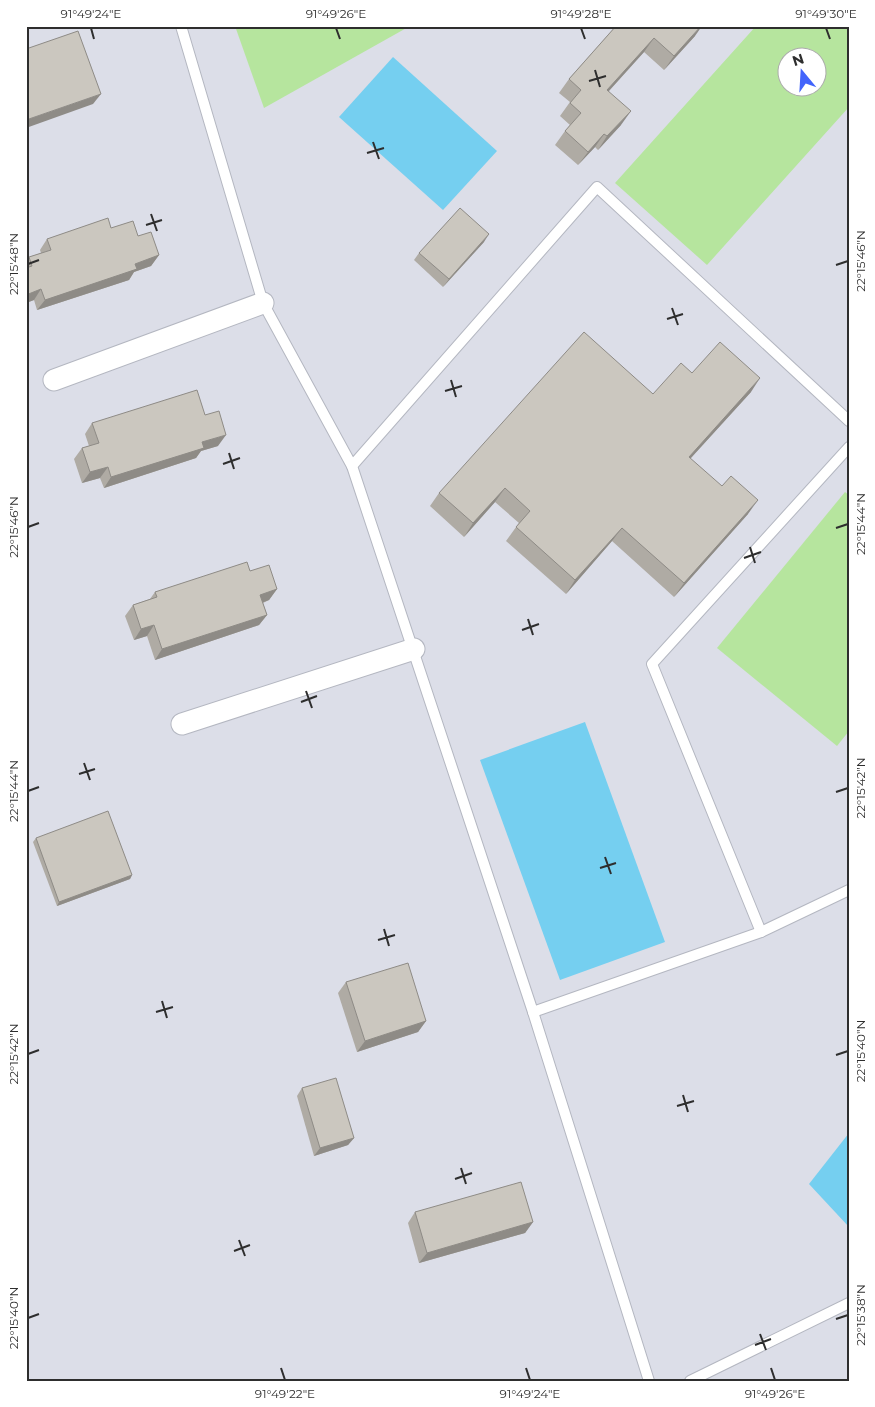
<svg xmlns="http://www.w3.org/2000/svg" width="875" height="1407" font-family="Montserrat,sans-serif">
  <rect width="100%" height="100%" fill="#efe9e1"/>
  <!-- airport -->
  <path fill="#dcdee8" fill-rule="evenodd" d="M26,26H849V1381H26ZM788,58H818V88H788Z"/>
  <!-- green -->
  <g fill="#b6e59e" fill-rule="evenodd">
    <polygon points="235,26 410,26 264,108"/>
    <path d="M756,26H849V107L707,265L615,183ZM788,58H818V88H788Z"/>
    <polygon points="845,492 849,495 849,731 837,746 717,648"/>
  </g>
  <!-- water -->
  <g fill="#75cff0">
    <polygon points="393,57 497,151 443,210 339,117"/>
    <polygon points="585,722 665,942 560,980 480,760"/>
    <polygon points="849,1133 849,1227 809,1184"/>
  </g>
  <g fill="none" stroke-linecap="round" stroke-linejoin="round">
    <defs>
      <g id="service">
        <polyline points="181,26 263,303 352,466 533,1012 649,1381"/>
        <polyline points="352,466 597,187 849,421"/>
        <polyline points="761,932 652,664 849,447"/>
        <polyline points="533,1012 761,932 849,890"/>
        <polyline points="690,1381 849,1303"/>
      </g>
      <g id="minor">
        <polyline points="54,380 263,303"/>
        <polyline points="182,724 414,649"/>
      </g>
    </defs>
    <!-- service casing -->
    <use href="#service" stroke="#b4b7c1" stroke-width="12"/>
    <!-- minor casing -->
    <use href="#minor" stroke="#b4b7c1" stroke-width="23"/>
    <!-- service -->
    <use href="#service" stroke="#fff" stroke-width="10"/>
    <!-- minor -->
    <use href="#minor" stroke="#fff" stroke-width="21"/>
  </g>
  <!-- wall -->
  <g fill="#afaba4">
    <polygon points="616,26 695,36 664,70 644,52 609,91 621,125 598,150 595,147 578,165 555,145 565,131 570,125 560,116 570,102 559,93 569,79"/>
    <polygon points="111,228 138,236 159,255 151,266 134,272 129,280 37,310 34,300 26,303 26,260 29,257 41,253 40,250 47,239"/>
    <polygon points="484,242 443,287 414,260 419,253"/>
    <polygon points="692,373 751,392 690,459 748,514 674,597 612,541 566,594 506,541 519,523 495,502 464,537 430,506 439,493 653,394"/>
    <polygon points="205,415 218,446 201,451 196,458 104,488 100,478 82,483 74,459 82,448 89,446 85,434 92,423"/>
    <polygon points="250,571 277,589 269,600 263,603 267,615 259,625 155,660 147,636 134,640 125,616 133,605 150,599 155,592"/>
    <polygon points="36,838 132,875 130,879 57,906 33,842"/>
    <polygon points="346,982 426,1021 418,1032 357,1052 338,993"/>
    <polygon points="302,1088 354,1138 348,1145 314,1156 297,1096"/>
    <polygon points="415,1212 533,1222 525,1233 419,1263 408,1223"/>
  </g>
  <!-- shaded-wall -->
  <g fill="#8e8b86">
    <polygon points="701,26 702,26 695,36 664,70 674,56"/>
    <polygon points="654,38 644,52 597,104 607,90"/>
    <polygon points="101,94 93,104 26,128 26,120"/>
    <polygon points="631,111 621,125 598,150 607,136"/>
    <polygon points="604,134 595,147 578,165 588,152"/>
    <polygon points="489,234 484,242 443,287 449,279"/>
    <polygon points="159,255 151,266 134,272 129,280 37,310 45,300 135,264"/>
    <polygon points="41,289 34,300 26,303 26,295"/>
    <polygon points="760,378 751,392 679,471 689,457"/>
    <polygon points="226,435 218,446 201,451 196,458 104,488 111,477 202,442"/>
    <polygon points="108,467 100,478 82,483 90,472"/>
    <polygon points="505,488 495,502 464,537 473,523"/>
    <polygon points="758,500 748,514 674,597 684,583"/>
    <polygon points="622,528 612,541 566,594 575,580"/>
    <polygon points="277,589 269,600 253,606 260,595"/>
    <polygon points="267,615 259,625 155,660 162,649"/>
    <polygon points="154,625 147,636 134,640 141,629"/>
    <polygon points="132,875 130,879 57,906 59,902"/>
    <polygon points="426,1021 418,1032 357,1052 365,1041"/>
    <polygon points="354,1138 348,1145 314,1156 320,1148"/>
    <polygon points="533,1222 525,1233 419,1263 427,1253"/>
  </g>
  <!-- building -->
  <g fill="#cbc7bf" stroke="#8e8b86">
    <polygon points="616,26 701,26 674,56 654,38 607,90 631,111 607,136 604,134 588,152 565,131 581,113 570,103 581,90 569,79"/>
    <polygon points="78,31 101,94 26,120 26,49"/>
    <polygon points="460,208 489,234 449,279 419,253"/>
    <polygon points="108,218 111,228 133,221 138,236 151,232 159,255 135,264 137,269 45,300 41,289 26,295 26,268 32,266 29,257 51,250 47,239"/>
    <polygon points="584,332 653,394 681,363 692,373 720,342 760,378 689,457 722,486 731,476 758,500 684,583 622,528 575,580 516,527 530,511 505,488 473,523 439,493"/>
    <polygon points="197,390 205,415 219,411 226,435 202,442 204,448 111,477 108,467 90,472 82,448 99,443 92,423"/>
    <polygon points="247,562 250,571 269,565 277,589 260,595 267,615 162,649 154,625 141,629 133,605 157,597 155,592"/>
    <polygon points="108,811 132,875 59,902 36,838"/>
    <polygon points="408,963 426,1021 365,1041 346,982"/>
    <polygon points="336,1078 354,1138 320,1148 302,1088"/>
    <polygon points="521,1182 533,1222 427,1253 415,1212"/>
  </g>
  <!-- ticks -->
  <path fill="none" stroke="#2e2e2e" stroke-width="2" d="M91,28L94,39M336,28L340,39M581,28L585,39M826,28L830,39M595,70L600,87M589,81L606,76M373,142L379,159M367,153L384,148M151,214L157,231M146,225L162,220M28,264L39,260M836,265L848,261M672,308L678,325M667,319L683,314M451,380L456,397M445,391L462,386M229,453L234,469M223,464L240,458M28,527L39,523M836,528L848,524M750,547L755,563M744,558L761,552M528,619L533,635M522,630L539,624M306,691L312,708M301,702L317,696M84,763L90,780M79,774L95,769M28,791L39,787M836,792L848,788M605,857L611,874M600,868L616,863M384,929L389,946M378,940L395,935M162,1001L167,1018M156,1012L173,1007M28,1054L39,1050M836,1055L848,1051M683,1095L688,1112M677,1106L694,1101M461,1168L466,1184M455,1179L472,1173M239,1240L245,1256M234,1251L250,1245M28,1318L39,1314M836,1319L848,1315M760,1334L766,1350M755,1345L771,1339M281,1368L285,1380M526,1368L530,1380M771,1368L775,1380"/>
  <!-- border -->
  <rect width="875" height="1407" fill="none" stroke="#ffffff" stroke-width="55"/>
  <!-- north arrow -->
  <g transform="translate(802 72) rotate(342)"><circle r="24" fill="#ffffff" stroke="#ababab"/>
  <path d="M0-4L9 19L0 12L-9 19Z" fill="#4264fb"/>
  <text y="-8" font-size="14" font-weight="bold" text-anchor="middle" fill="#2e2e2e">N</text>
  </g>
  <rect x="28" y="28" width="820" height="1352" fill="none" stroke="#2e2e2e" stroke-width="2"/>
  <g font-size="12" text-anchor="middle" fill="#2e2e2e">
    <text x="91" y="18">91°49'24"E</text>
    <text x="336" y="18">91°49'26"E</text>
    <text x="581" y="18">91°49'28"E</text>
    <text x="826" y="18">91°49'30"E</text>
    <text transform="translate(861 261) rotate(-90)" y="4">22°15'46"N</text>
    <text transform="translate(14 264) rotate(-90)" y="4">22°15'48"N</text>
    <text transform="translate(861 524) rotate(-90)" y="4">22°15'44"N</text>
    <text transform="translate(14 527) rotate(-90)" y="4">22°15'46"N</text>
    <text transform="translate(861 788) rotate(-90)" y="4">22°15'42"N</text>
    <text transform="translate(14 791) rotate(-90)" y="4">22°15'44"N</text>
    <text transform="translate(861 1051) rotate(-90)" y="4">22°15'40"N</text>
    <text transform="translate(14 1054) rotate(-90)" y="4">22°15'42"N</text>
    <text transform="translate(861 1315) rotate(-90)" y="4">22°15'38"N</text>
    <text transform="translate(14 1318) rotate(-90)" y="4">22°15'40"N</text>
    <text x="285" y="1398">91°49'22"E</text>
    <text x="530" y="1398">91°49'24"E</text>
    <text x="775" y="1398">91°49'26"E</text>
  </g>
</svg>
